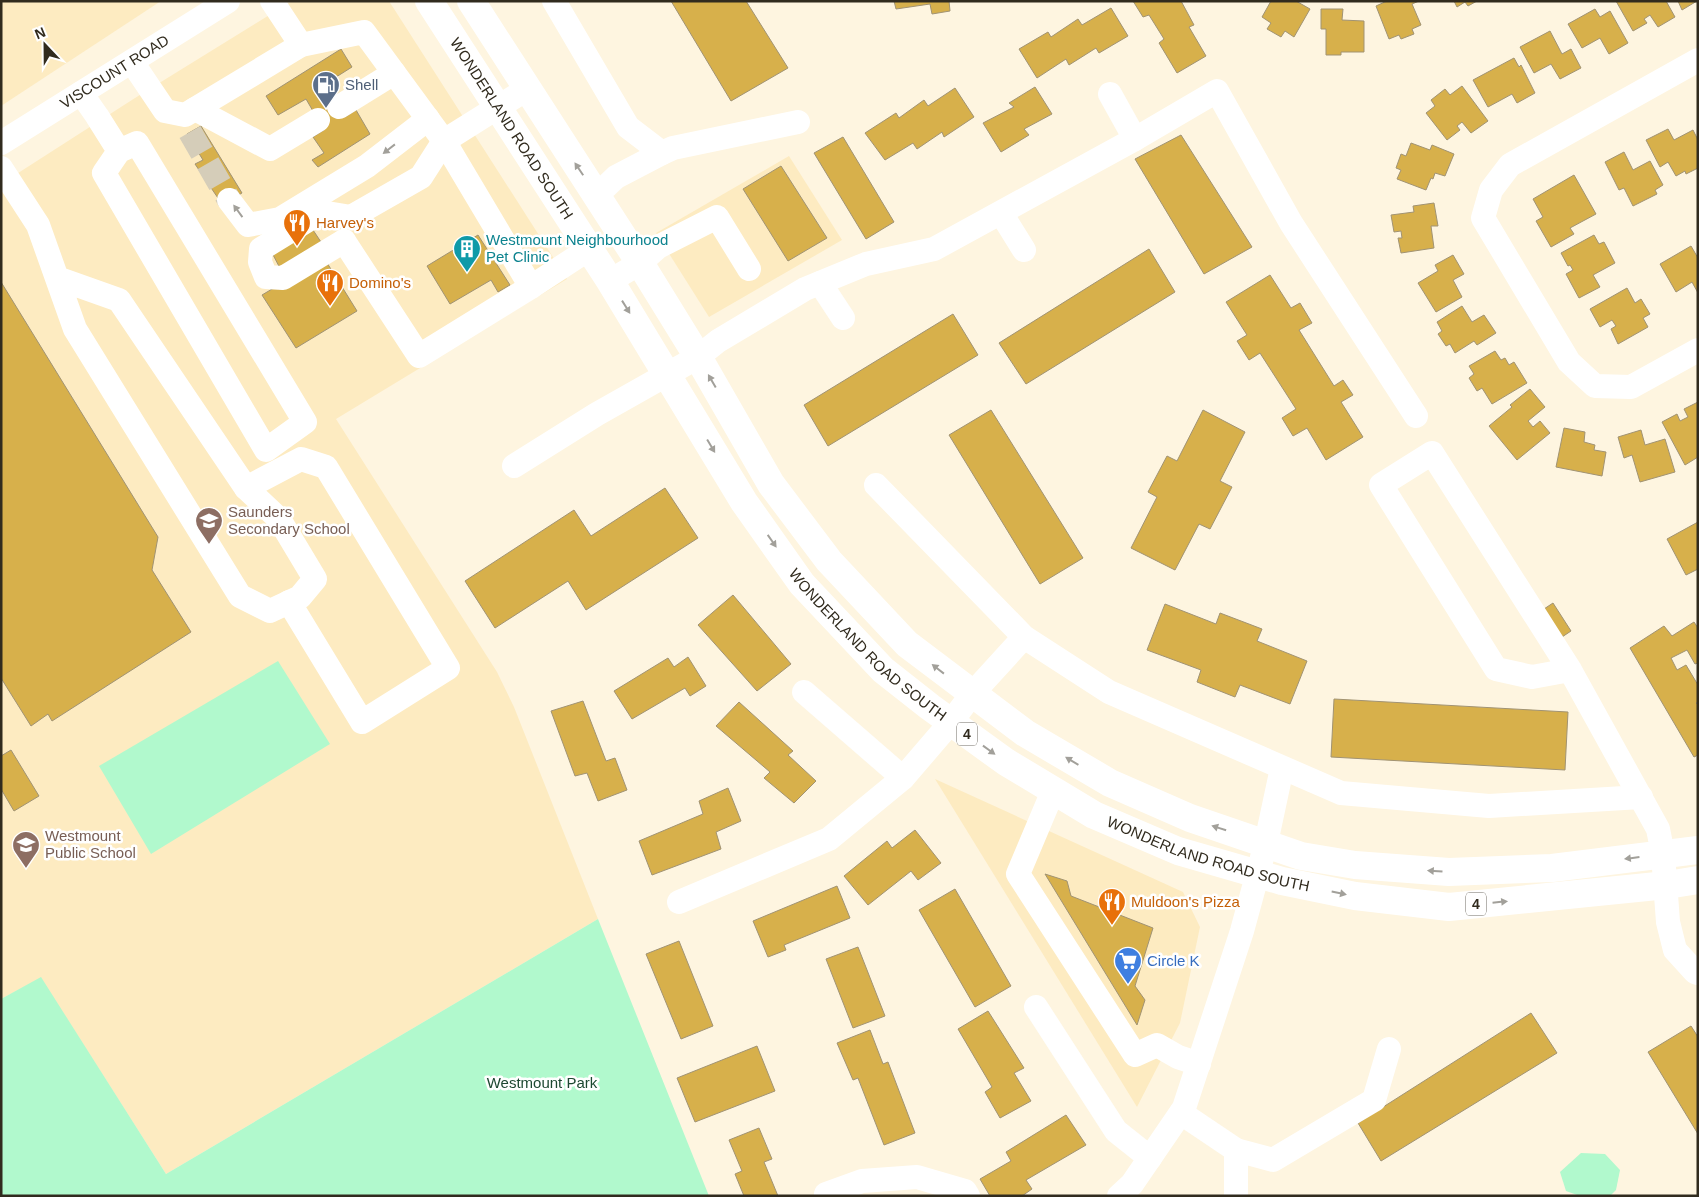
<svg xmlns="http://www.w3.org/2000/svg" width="1699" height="1197" font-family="Arial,sans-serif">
  <rect width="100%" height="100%" fill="#fef5e0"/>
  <!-- built -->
  <g fill="#fdebc1">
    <polygon points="1,1 161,1 1,106"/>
    <polygon points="292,1 389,1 567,279 336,419 497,672 514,707 598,919 166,1174 41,978 1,999 1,184 135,98"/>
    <polygon points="789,156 842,240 709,317 656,233"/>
    <polygon points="935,779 1183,892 1200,927 1180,1023 1137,1107"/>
  </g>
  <!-- green -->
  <g fill="#b1f9cd">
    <polygon points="278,661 330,744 151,854 99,766"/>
    <polygon points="598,919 709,1196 1,1196 1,999 41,977 166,1174"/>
    <polygon points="1581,1153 1605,1154 1620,1170 1616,1190 1610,1196 1580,1196 1566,1191 1560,1172"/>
  </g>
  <!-- building -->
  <g fill="#d7b04b" stroke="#a19373">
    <polygon points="671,1 746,1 788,68 731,101"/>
    <polygon points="894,1 949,1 950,11 932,14 930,4 896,9"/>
    <polygon points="1133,1 1181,1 1194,25 1189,27 1206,56 1177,73 1159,43 1164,39 1149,15 1143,17"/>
    <polygon points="1271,1 1296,1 1310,9 1294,37 1285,31 1281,37 1267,29 1271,23 1262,17"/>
    <polygon points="1387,1 1419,1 1412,4 1421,25 1412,29 1414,34 1401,39 1399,35 1389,39 1376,6"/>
    <polygon points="1454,1 1477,1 1468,6 1465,2 1457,7"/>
    <polygon points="1616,1 1666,1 1675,17 1658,27 1650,15 1644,19 1647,23 1633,31"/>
    <polygon points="1678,1 1697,1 1682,10"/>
    <polygon points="1111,8 1128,36 1099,53 1096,48 1069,65 1066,59 1037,78 1019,49 1048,32 1051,37 1078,19 1082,25"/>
    <polygon points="1321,9 1343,9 1342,20 1364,21 1364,52 1341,52 1341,55 1326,55 1326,29 1321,29"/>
    <polygon points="1595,9 1600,17 1610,11 1628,43 1609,54 1600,38 1582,48 1568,24"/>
    <polygon points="1550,31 1562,54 1571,49 1581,68 1560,79 1551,64 1534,73 1520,47"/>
    <polygon points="341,49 352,67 325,84 345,117 356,110 370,134 318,167 312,160 324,153 313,137 324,130 306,99 278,115 266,96"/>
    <polygon points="1514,58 1519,67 1521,65 1535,93 1517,103 1512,94 1488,107 1473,80"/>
    <polygon points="1462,86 1488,121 1471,133 1462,122 1457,126 1460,130 1447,140 1426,113 1435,106 1431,100 1445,89 1450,95"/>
    <polygon points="1035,87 1052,114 1024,129 1029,135 1001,152 983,123 1014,107 1009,103"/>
    <polygon points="955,88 974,117 944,137 942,132 917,149 913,143 885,160 865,133 896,113 899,118 924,100 928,106"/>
    <polygon points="201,126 242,193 222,204 195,164 203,160 187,134"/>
    <polygon points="1668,129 1674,140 1693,130 1698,140 1698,168 1686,174 1685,171 1676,176 1668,162 1660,167 1646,140"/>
    <polygon points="1181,135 1252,247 1204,274 1135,159"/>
    <polygon points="843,137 894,222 866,239 814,153"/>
    <polygon points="1411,143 1430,150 1432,145 1454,154 1445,176 1435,173 1433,179 1431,178 1426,190 1397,179 1401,170 1396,168 1401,154 1406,156"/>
    <polygon points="1624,152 1633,170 1650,161 1663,185 1655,190 1657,194 1633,206 1624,188 1619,190 1605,162"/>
    <polygon points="781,166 827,238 788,261 743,189"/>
    <polygon points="1574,175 1596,214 1570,228 1574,234 1551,247 1536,221 1543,217 1533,199"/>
    <polygon points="1434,203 1438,226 1431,226 1434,248 1401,253 1398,238 1402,238 1401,231 1394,232 1391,215 1414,212 1413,206"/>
    <polygon points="309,224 323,245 282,272 270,249"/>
    <polygon points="478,235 510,285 498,292 491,280 450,304 427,266"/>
    <polygon points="1594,235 1599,244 1604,242 1615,263 1593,275 1600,287 1579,298 1566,274 1573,270 1570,265 1568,266 1561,253"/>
    <polygon points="1691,246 1698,258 1698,293 1692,282 1676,292 1660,264"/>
    <polygon points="1149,249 1175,292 1026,384 999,343"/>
    <polygon points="1453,255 1464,274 1453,280 1462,297 1436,312 1418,283 1438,271 1435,265"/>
    <polygon points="324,258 357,311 296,348 262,295"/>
    <polygon points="1270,275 1291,308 1300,303 1312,323 1299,330 1334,386 1343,380 1353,395 1341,402 1363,437 1326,460 1307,428 1293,436 1282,418 1296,409 1260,353 1249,360 1237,341 1247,335 1226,302"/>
    <polygon points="1,282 158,537 152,570 191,632 52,721 48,714 31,726 1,678"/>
    <polygon points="1627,288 1635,303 1641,299 1650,314 1643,318 1648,327 1618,344 1611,329 1616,326 1612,320 1600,327 1590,309"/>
    <polygon points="1462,306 1472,322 1484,315 1496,333 1477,345 1474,341 1455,353 1450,344 1446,346 1438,334 1442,331 1437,322"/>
    <polygon points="953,314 978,355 828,446 804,405"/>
    <polygon points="1495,351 1501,360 1505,358 1509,365 1514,362 1527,383 1492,404 1482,388 1477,391 1469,378 1474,374 1469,366"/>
    <polygon points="1530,389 1545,407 1528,421 1533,427 1540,421 1550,433 1517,460 1489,426 1512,407 1510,405"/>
    <polygon points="1698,402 1698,457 1685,465 1662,422 1677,414 1680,421 1688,417 1684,409"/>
    <polygon points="991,410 1083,558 1040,584 949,435"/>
    <polygon points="1203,410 1245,432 1220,481 1232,487 1210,529 1199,524 1175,570 1131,548 1157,497 1148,492 1167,456 1177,461"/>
    <polygon points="1564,428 1585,432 1584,442 1595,445 1594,450 1606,452 1602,476 1556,467"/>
    <polygon points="1641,430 1645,445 1665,439 1675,472 1640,482 1632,455 1624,458 1618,437"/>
    <polygon points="665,488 698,538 586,610 568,581 495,628 465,581 574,510 591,536"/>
    <polygon points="1698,522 1698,569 1686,575 1667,539"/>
    <polygon points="733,595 791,664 757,691 698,625"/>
    <polygon points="1553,603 1571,631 1559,639 1541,611"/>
    <polygon points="1165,604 1216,624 1220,613 1262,629 1257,641 1307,661 1290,704 1240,685 1235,697 1197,682 1201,670 1147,650"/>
    <polygon points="1694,622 1698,628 1698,663 1695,664 1687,650 1671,658 1677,670 1686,665 1698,685 1698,702 1696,703 1698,705 1698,755 1694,757 1630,648 1664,626 1672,636"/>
    <polygon points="688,657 706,686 690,696 685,688 632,719 614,691 668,658 674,667"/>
    <polygon points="1334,699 1568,712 1565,770 1331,757"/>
    <polygon points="583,701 606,761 615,758 627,790 598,801 587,773 575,776 551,711"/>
    <polygon points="739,702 793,751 788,755 816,781 794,803 764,778 770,772 716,726"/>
    <polygon points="11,750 39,796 14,811 1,789 1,756"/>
    <polygon points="728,788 741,821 716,832 721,849 652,875 639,841 703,814 699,801"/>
    <polygon points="915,830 941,863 918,880 911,871 868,905 844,876 887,841 892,848"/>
    <polygon points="1045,874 1067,881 1071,896 1153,928 1135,986 1145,1000 1137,1025"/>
    <polygon points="837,886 850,918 784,945 786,950 768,957 753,921"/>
    <polygon points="955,889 1011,986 975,1007 919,910"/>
    <polygon points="679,941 713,1026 681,1039 646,954"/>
    <polygon points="858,947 885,1016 853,1028 826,959"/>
    <polygon points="988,1011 1024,1068 1014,1073 1031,1101 1000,1118 985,1092 992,1087 958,1029"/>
    <polygon points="1531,1013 1557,1053 1381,1161 1358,1123"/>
    <polygon points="1691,1026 1698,1037 1698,1134 1648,1052"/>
    <polygon points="870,1030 883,1064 888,1062 915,1133 884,1145 858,1078 853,1080 837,1043"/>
    <polygon points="757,1046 775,1091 695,1122 677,1078"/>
    <polygon points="1066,1115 1086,1145 1026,1180 1032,1189 1022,1196 990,1196 980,1179 1011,1161 1006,1152"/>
    <polygon points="759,1128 772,1159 764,1162 778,1196 744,1196 735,1174 742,1171 729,1140"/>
  </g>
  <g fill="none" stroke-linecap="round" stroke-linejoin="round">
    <!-- minor-tunnel -->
    <polyline stroke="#d5cdb9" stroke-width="24" stroke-dasharray="24 12" stroke-linecap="butt" points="190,132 229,200"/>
    <!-- minor -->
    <g stroke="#fff" stroke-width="24">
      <polyline points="554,1 628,127 662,153 673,148 798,122"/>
      <polyline points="301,45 364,32 444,141 531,287 589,249"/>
      <polyline points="1698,60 1510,165 1491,190 1483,218 1569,362 1595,386 1631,387 1698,350"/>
      <polyline points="132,62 165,111 185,115 301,45 272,1"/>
      <polyline points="81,93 97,116 119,151 104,173 266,450 305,422 137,143 119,151"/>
      <polyline points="1110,94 1135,139"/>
      <polyline points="339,107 394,73"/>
      <polyline points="195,109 270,149 318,120"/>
      <path id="s1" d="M1,143L228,1"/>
      <polyline points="1,168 38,225 75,329 240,596 270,611 300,597 315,579 279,519 246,488 119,300 57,278"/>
      <polyline points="597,195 616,177 662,153"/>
      <polyline points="229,200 248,225 280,219 367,166 428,119"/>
      <polyline points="1001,213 1024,250"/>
      <polyline points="344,241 283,278 266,277 260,262 261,249 321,212 351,217 421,177 444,141 527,89"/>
      <polyline points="344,241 419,356 531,287"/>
      <polyline points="610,281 640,263 658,247 717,217 749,269"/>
      <polyline points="820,283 843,318"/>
      <polyline points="514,466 597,414 698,357 718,341 805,289 866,264 934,249 1135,139 1217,91 1291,223 1416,416"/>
      <polyline points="876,485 1024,637 1109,692 1341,793 1489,806 1641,797"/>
      <polyline points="246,488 301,459 326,467 448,668 362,722 289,602"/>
      <polyline points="1570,670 1532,677 1496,669 1381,485 1432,453 1570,670 1658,829 1663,854 1668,922 1675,950 1695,972 1698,973"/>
      <polyline points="804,692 903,778"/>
      <polyline points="1053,791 1018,874 1135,1055 1157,1045 1178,1057 1199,1064"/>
      <polyline points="679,902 829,839 903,778 951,722 972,694 1024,637"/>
      <polyline points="1036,1007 1116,1131 1150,1158"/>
      <polyline points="1181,1113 1236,1150 1236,1196"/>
      <polyline points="1236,1150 1273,1160 1374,1100 1389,1049"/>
      <polyline points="826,1194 862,1181 917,1177 965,1191 968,1196"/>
      <polyline points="1119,1196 1132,1184 1184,1108 1242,931 1266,843 1282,768"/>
    </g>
    <!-- major -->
    <g stroke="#fff" stroke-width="28">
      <path id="s2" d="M429,1L610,281L744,502L802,584L883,670L930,707L1006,762L1094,815L1178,851L1282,881L1355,896L1449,907L1667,885L1698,880"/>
      <polyline points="471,1 640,263 698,357 771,484 829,561 907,644 1025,733 1110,783 1190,818 1301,856 1355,865 1449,872 1552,868 1698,850"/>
    </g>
  </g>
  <!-- one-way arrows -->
  <defs><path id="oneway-solid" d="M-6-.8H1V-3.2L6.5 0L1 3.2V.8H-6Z" transform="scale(1.25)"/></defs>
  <g fill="#a2a09a">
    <use href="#oneway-solid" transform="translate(389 149) rotate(142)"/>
    <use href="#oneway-solid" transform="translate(579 169) rotate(-124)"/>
    <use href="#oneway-solid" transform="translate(238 211) rotate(-126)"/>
    <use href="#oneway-solid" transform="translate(626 307) rotate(58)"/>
    <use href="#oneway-solid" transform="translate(712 381) rotate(-120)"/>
    <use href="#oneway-solid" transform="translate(711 446) rotate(59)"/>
    <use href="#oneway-solid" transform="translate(772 541) rotate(55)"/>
    <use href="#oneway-solid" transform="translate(938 669) rotate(-142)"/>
    <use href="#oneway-solid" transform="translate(989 750) rotate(36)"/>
    <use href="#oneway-solid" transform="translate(1072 761) rotate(-149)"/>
    <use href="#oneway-solid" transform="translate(1219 828) rotate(-162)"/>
    <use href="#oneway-solid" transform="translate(1632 858) rotate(173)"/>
    <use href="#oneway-solid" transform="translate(1435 871) rotate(-176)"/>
    <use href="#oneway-solid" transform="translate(1339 893) rotate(12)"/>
    <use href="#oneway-solid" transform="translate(1500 902) rotate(-6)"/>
  </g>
  <!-- icons -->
  <defs>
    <symbol id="fuel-pin" viewBox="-11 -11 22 30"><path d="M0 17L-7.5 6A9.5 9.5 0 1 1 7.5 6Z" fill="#5c6f8a" stroke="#fff"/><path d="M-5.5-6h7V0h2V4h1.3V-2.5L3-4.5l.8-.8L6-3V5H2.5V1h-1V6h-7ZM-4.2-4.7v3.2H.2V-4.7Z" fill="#fff"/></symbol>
    <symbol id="restaurant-pin" viewBox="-11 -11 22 30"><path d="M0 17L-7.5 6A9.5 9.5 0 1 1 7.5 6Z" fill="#e8710a" stroke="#fff"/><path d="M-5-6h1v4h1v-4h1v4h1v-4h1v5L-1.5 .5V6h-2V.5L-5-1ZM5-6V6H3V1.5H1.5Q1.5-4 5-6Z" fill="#fff"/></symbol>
    <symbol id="building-pin" viewBox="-11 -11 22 30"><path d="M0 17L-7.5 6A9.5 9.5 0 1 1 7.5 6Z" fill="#0f9aa8" stroke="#fff"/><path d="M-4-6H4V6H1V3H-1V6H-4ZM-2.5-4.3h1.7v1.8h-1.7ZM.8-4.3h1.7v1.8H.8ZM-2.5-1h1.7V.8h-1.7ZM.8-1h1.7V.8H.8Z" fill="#fff"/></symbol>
    <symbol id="school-pin" viewBox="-11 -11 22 30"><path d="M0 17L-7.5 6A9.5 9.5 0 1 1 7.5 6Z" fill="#8d6e63" stroke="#fff"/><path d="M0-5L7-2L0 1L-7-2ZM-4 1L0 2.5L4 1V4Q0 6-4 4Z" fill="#fff"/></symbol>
    <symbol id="supermarket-pin" viewBox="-11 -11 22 30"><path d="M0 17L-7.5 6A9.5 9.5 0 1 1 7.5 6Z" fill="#3f7fe0" stroke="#fff"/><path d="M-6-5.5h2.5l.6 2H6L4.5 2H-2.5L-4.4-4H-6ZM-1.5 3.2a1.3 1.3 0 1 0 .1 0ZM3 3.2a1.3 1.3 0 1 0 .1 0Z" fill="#fff"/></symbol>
  </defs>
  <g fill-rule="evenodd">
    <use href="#fuel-pin" x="310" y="69" width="32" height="43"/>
    <use href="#restaurant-pin" x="281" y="207" width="32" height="43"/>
    <use href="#building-pin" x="451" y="233" width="32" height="43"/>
    <use href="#restaurant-pin" x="314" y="267" width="32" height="43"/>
    <use href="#school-pin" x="193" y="505" width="32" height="43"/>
    <use href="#school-pin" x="10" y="829" width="32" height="43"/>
    <use href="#restaurant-pin" x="1096" y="886" width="32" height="43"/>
    <use href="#supermarket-pin" x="1112" y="945" width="32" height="43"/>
  </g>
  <g text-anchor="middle" stroke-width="5" stroke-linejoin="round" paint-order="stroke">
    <!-- shield labels -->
    <g fill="#fff" stroke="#6f6b62" stroke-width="1">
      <rect x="957" y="722.5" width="20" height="23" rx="4"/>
      <rect x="1466" y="892.5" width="20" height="23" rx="4"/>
    </g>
    <g font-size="14" font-weight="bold" fill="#312b1e">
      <text x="967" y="739">4</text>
      <text x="1476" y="909">4</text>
    </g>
    <!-- street labels -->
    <g font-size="15" fill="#312b1e" stroke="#fff">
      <text dy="5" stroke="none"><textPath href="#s1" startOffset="134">VISCOUNT ROAD</textPath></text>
      <text dy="5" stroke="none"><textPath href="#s2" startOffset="152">WONDERLAND ROAD SOUTH</textPath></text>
      <text dy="5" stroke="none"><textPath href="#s2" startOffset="782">WONDERLAND ROAD SOUTH</textPath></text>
      <text dy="5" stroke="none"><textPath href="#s2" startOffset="1188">WONDERLAND ROAD SOUTH</textPath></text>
    </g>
    <!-- service labels -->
    <g font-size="15" fill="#4e5e75" stroke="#fff" text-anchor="start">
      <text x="345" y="90">Shell</text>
    </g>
    <!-- food labels -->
    <g font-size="15" fill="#c56008" stroke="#fff" text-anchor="start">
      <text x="316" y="228">Harvey's</text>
      <text x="349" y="288">Domino's</text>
      <text x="1131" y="907">Muldoon's Pizza</text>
    </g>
    <!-- culture labels -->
    <g font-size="15" fill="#0d838f" stroke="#fff" text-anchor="start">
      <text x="486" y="245">Westmount Neighbourhood<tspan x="486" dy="17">Pet Clinic</tspan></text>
    </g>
    <!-- education labels -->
    <g font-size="15" fill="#785e54" stroke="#fff" text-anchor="start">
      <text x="228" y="517">Saunders<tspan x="228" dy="17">Secondary School</tspan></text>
      <text x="45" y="841">Westmount<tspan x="45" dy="17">Public School</tspan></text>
    </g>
    <!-- shop labels -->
    <g font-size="15" fill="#366cbe" stroke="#fff" text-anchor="start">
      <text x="1147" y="966">Circle K</text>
    </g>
    <!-- park labels -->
    <g font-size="15" fill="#1d4831" stroke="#fff">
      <text x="542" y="1088">Westmount Park</text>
    </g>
  </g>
  <!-- border -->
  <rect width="1699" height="1197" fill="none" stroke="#312b1e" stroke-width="5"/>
  <!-- north arrow -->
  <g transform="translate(45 45) rotate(338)" stroke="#ffffff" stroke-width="4" paint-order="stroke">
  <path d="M0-4L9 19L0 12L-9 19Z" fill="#312b1e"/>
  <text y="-8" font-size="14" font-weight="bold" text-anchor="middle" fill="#312b1e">N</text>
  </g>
</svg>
